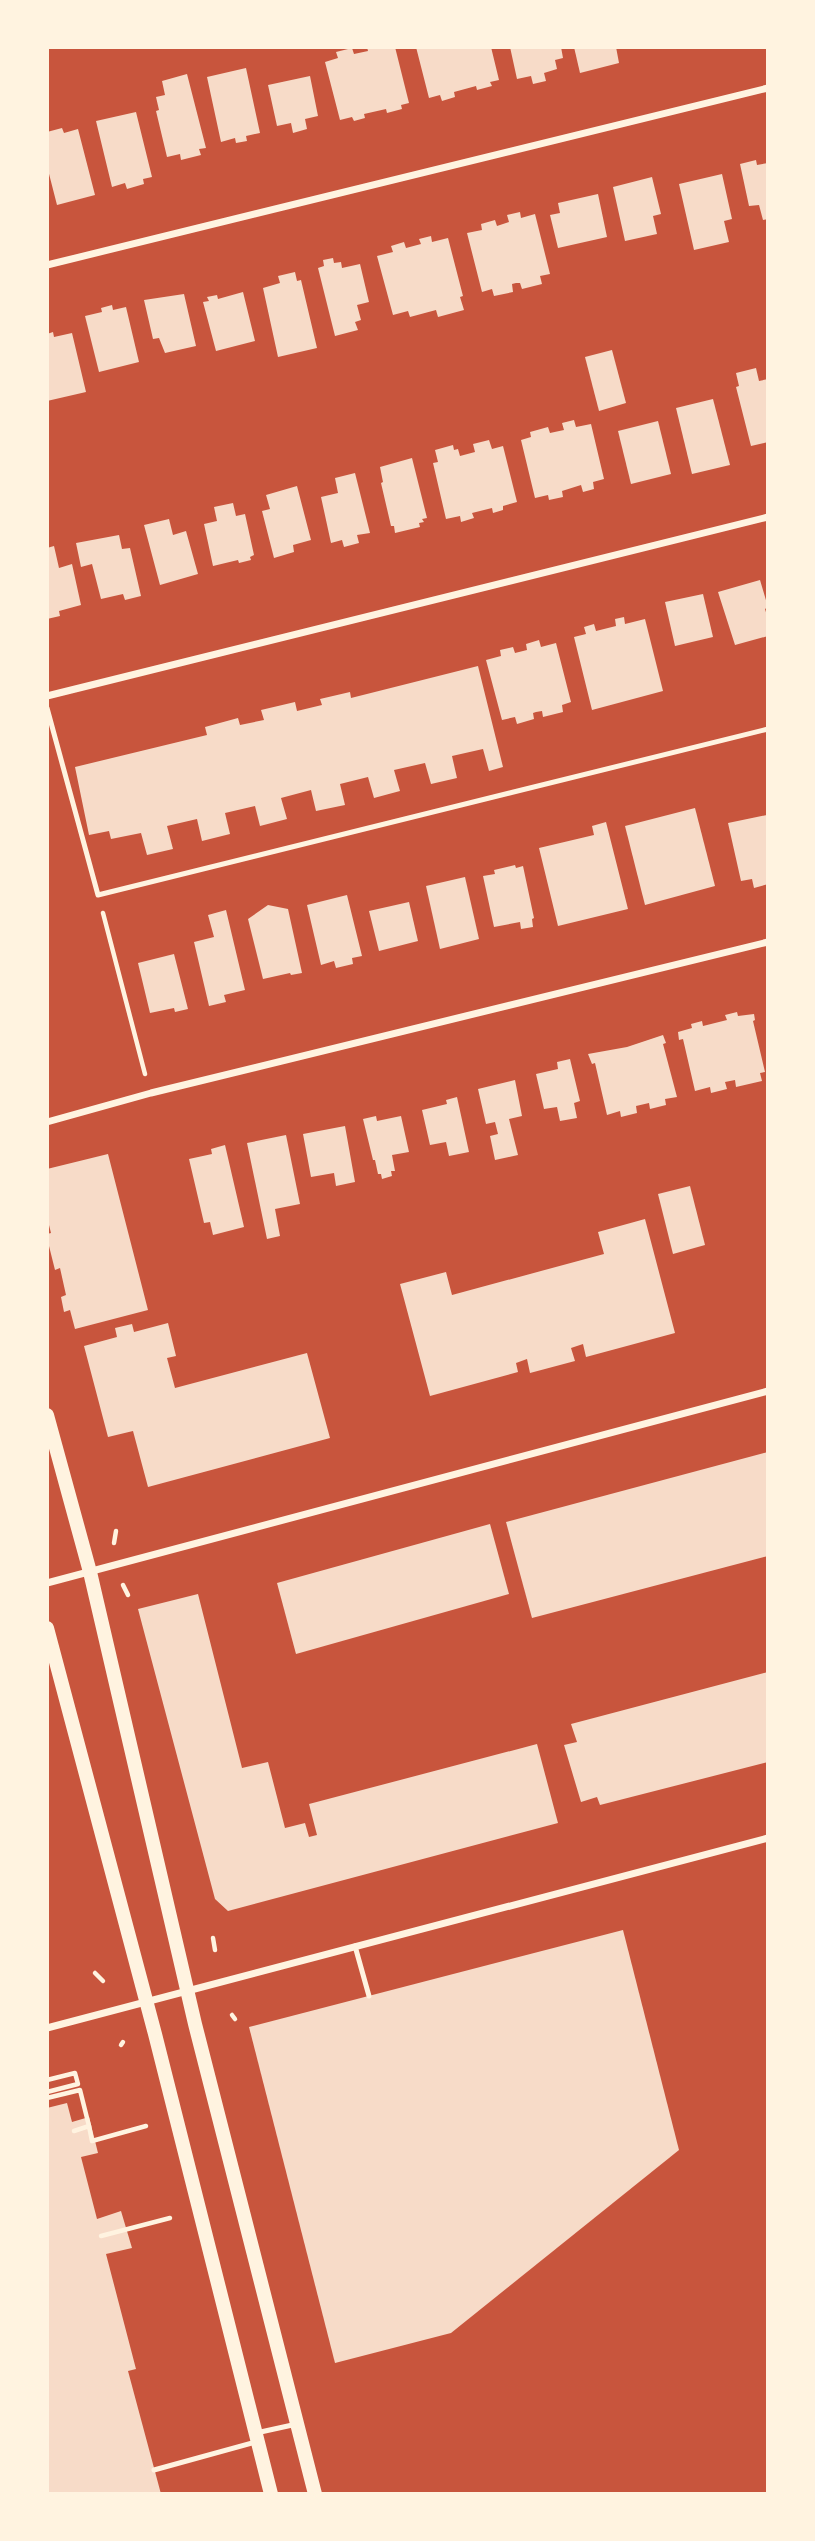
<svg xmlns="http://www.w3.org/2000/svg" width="815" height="2541" font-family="'Public Sans',sans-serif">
  <rect width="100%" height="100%" fill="#c8553d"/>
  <!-- building -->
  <g fill="#f7dbc8">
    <polygon points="367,47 395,47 409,103 401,105 402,109 387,113 386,109 364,114 365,118 354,121 352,117 340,120 325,62 338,58 336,52 352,48 354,54 368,51"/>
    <polygon points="416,47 491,47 499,80 490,82 492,86 477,90 476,86 454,92 455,97 442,101 440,95 429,98"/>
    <polygon points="510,47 561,47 563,58 555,60 557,69 544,73 546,81 533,84 531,76 517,79"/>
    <polygon points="574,47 616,47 619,63 580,73"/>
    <polygon points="246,68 260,133 246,136 247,141 236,143 235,138 221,142 207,77"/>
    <polygon points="187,74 206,148 199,149 201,155 181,160 180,154 167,157 156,111 159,110 156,97 165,95 162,81"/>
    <polygon points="310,76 318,116 305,119 307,129 293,133 291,123 277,126 268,85"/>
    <polygon points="136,112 152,177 143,179 144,184 127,189 125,183 112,187 96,121"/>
    <polygon points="62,128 64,133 78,129 95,195 57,205 47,166 47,132"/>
    <polygon points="756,160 757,165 768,163 768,219 763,220 759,205 749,206 740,164"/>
    <polygon points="722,174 732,219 724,221 729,242 694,250 679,184"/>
    <polygon points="652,177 661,214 653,216 657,234 625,241 613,187"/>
    <polygon points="598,194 607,237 558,248 550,215 560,213 558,203"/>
    <polygon points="520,212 521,218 535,214 550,274 540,276 542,284 522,289 520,283 516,283 512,284 513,292 494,296 492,289 482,292 467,233 482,230 481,224 495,220 497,226 509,222 507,215"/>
    <polygon points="431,236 432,242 448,238 463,296 460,297 464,310 438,317 436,310 410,317 408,311 393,315 377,256 393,252 391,246 404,242 406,248 421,244 419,239"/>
    <polygon points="333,258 334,263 341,262 342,268 360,264 369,302 357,305 361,320 355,322 358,330 335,336 318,268 324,266 323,260"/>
    <polygon points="295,272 297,281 301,280 317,348 278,357 263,288 280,283 278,276"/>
    <polygon points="243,292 255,341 216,351 203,302 209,301 207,297 217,295 218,299"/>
    <polygon points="184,294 196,346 165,353 159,338 153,339 144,300"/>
    <polygon points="112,305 113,310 126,307 139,362 99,372 85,316 102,312 101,308"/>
    <polygon points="53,332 54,337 72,333 86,392 47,401 47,334"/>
    <polygon points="612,350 626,403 599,411 585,357"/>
    <polygon points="756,368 759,381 768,379 768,442 751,446 736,387 739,386 736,373"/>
    <polygon points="713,399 730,465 692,474 676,408"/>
    <polygon points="574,420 576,427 591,424 604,479 593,482 594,489 583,492 581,485 562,491 563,497 549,500 548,495 535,498 521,440 531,437 530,432 548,427 550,433 564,430 562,423"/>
    <polygon points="658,421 671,474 631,484 618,431"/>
    <polygon points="489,440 492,449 503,446 517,502 503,506 503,510 493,513 492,508 472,513 474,518 461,522 460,516 446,519 433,463 438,462 435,450 453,445 454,450 458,449 460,456 475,452 473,444"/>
    <polygon points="412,458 427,518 422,519 424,522 419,523 420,527 395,533 394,526 391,526 381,483 383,482 380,467"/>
    <polygon points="355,473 370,533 357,535 359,543 344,547 342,540 331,543 321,497 338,493 335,478"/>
    <polygon points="297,486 311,540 293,545 294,552 274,558 262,511 270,509 266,495"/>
    <polygon points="233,503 236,516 245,514 254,555 250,557 251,560 239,563 238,560 213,566 204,524 217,521 214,507"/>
    <polygon points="169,519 173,535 186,531 198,574 160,585 144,525"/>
    <polygon points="119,535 122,549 130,548 141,596 125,600 123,594 101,599 92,564 81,567 76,543"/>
    <polygon points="54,546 59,568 72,564 81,605 59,611 60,616 47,619 47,548"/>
    <polygon points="760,580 768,607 765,609 768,619 768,636 735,645 718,592"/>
    <polygon points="703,594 713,637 675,646 665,602"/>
    <polygon points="624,617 625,624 645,619 663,691 592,710 574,637 586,634 584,627 594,624 596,631 616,626 615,619"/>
    <polygon points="539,640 541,647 556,643 571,702 562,705 563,712 543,717 542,711 536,712 533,713 534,719 517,724 515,717 502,720 486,660 501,656 500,650 513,647 515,653 527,650 526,644"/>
    <polygon points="478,666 503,767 489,771 483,749 452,756 457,778 431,784 425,763 394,770 400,791 374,798 368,777 340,784 345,805 316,811 311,790 281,798 287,819 260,826 255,806 225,813 230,834 202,841 197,819 167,826 173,849 147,855 141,833 111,839 109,831 89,835 75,767 207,735 205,727 238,718 240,725 264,720 261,710 295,702 297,711 322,705 320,699 350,692 351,698"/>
    <polygon points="695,808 715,886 645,905 625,826"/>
    <polygon points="767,815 768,884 754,888 752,879 741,881 728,823"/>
    <polygon points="606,822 628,909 558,926 539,848 594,835 592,826"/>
    <polygon points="515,865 516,868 523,866 534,918 532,919 533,927 521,929 520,922 494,927 483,876 495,874 494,870"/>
    <polygon points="465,877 479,939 440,949 426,886"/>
    <polygon points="347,895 362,956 352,958 353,964 336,968 334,961 321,965 307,905"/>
    <polygon points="409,902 418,941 379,951 369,911"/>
    <polygon points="268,905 288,909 302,973 291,975 290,973 263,979 248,919"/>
    <polygon points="226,910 245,990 224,995 226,1002 209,1006 194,942 214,937 208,915"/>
    <polygon points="174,954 188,1009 175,1012 174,1008 150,1013 138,963"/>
    <polygon points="737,1012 738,1016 754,1014 755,1020 753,1021 765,1072 760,1073 762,1081 736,1087 735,1080 725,1082 727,1089 711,1093 710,1087 695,1091 683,1039 679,1040 678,1032 692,1028 691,1024 702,1021 703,1026 727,1020 725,1015"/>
    <polygon points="663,1035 666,1043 663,1044 677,1097 665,1099 666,1105 650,1109 649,1103 636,1106 637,1113 621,1117 620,1111 607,1115 595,1063 592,1064 588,1054 627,1047"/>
    <polygon points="570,1059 580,1101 574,1103 577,1118 560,1121 557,1107 544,1109 536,1074 558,1069 557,1062"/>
    <polygon points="515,1080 522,1116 509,1119 518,1155 495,1160 490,1136 498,1134 495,1122 486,1124 478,1089"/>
    <polygon points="457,1097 469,1152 449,1156 446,1142 430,1145 422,1110 447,1104 446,1100"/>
    <polygon points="376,1116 377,1121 401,1116 409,1152 392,1155 395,1171 391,1171 392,1176 382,1179 381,1174 378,1174 375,1160 373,1160 363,1119"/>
    <polygon points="345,1126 355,1182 336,1186 334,1173 311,1177 303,1134"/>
    <polygon points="286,1135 300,1204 275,1209 280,1236 267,1239 247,1143"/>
    <polygon points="225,1145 244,1227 213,1235 210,1222 204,1223 189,1159 212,1154 211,1149"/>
    <polygon points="108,1154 148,1310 75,1329 70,1310 64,1312 61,1297 66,1295 60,1268 55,1270 47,1238 47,1234 51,1233 47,1217 47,1169"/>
    <polygon points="690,1186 705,1245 673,1254 658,1194"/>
    <polygon points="645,1219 675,1333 586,1357 583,1344 571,1348 575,1361 530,1373 527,1359 516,1363 518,1372 430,1396 400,1284 446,1272 452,1295 604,1254 598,1232"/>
    <polygon points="168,1323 176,1356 167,1358 175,1388 307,1353 330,1438 148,1487 133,1431 108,1437 84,1346 117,1337 115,1328 132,1324 134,1332"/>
    <polygon points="768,1452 768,1556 532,1618 506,1522"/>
    <polygon points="490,1524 509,1594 296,1654 277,1583"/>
    <polygon points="198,1594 242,1768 268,1762 285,1828 305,1823 309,1837 317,1835 309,1804 537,1744 558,1823 228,1911 215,1899 138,1609"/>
    <polygon points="768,1672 768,1762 600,1805 597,1797 581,1802 564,1745 577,1742 571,1724"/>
    <polygon points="623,1930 679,2150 451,2333 335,2363 249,2027"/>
    <polygon points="67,2103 72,2122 89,2117 98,2153 81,2157 97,2219 121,2211 132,2248 106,2254 136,2369 128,2371 161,2494 47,2494 47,2108"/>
  </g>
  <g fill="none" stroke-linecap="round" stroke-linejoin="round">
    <!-- path -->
    <g stroke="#fff3e0" stroke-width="4.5">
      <polyline points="103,913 145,1074"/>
      <polyline points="114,1543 116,1531"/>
      <polyline points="123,1585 128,1595"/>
      <polyline points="213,1938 215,1950"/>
      <polyline points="95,1973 103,1981"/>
      <polyline points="232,2015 235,2019"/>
      <polyline points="121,2045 123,2042"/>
      <polyline points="47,2080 75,2073 78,2084 47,2092"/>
      <polyline points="47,2098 80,2090 89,2126"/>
      <polyline points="74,2131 89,2126 92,2141 146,2126"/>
      <polyline points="101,2236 170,2218"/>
    </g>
    <!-- service -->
    <g stroke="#fff3e0" stroke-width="5">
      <polyline points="47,708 98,895 768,729"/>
      <polyline points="355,1946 369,1996"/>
      <polyline points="256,2433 297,2424"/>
      <polyline points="154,2470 256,2442"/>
    </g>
    <!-- minor -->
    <g stroke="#fff3e0" stroke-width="7">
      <polyline points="47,265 768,88"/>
      <polyline points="47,696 768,517"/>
      <polyline points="47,1122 151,1093 768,942"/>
      <polyline points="47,1583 768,1391"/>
      <polyline points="47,2028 768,1838"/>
    </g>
    <!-- secondary -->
    <g stroke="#fff3e0" stroke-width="14">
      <polyline points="47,1415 90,1572 195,2024 315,2494"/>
      <polyline points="47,1628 155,2034 271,2494"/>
    </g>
  </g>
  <!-- border -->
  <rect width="815" height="2541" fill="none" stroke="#fff3e0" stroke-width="98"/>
</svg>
